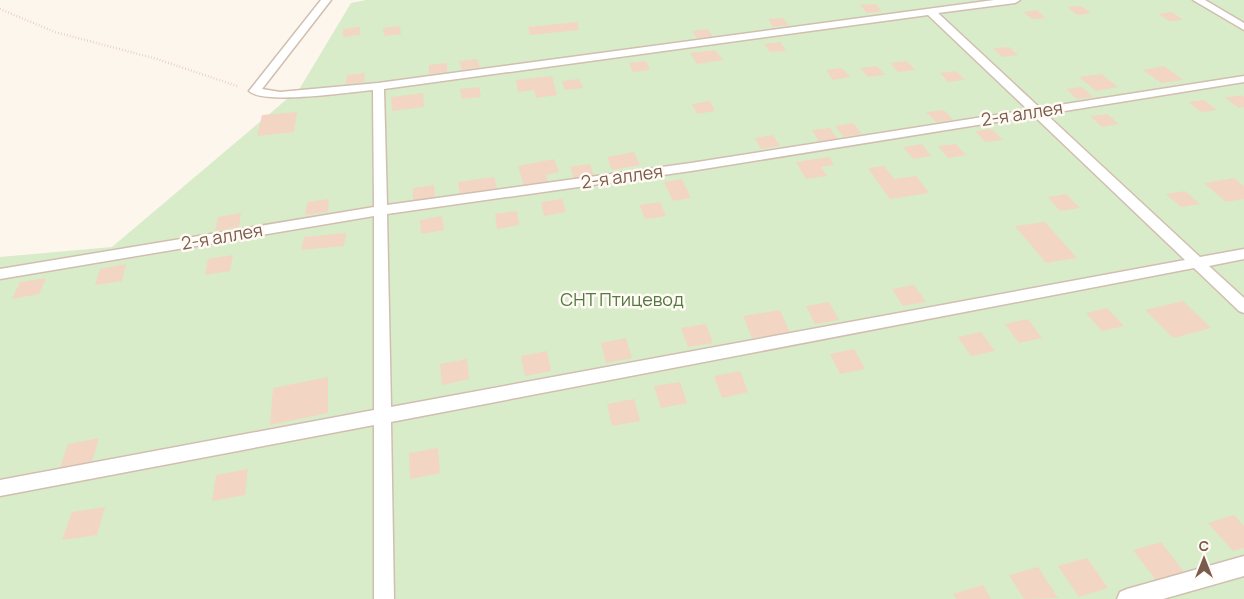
<svg xmlns="http://www.w3.org/2000/svg" width="1244" height="599" font-family="Manrope,sans-serif">
  <rect width="100%" height="100%" fill="#fdf6ec"/>
  <!-- green -->
  <polygon fill="#d8ecc9" points="366,0 1244,0 1244,599 0,599 0,257 112,247 300,88 351,3"/>
  <!-- building -->
  <g fill="#f3d5c3">
    <polygon points="875,4 882,11 867,13 860,5"/>
    <polygon points="1081,6 1091,13 1077,15 1067,7"/>
    <polygon points="1037,10 1046,18 1032,19 1023,12"/>
    <polygon points="1172,12 1183,20 1169,21 1158,14"/>
    <polygon points="783,18 789,25 773,27 768,19"/>
    <polygon points="577,22 579,30 530,35 528,27"/>
    <polygon points="400,26 401,34 384,36 383,28"/>
    <polygon points="360,27 360,35 343,37 343,29"/>
    <polygon points="708,29 713,37 697,38 692,31"/>
    <polygon points="780,42 786,51 770,52 764,44"/>
    <polygon points="1009,47 1018,55 1002,57 993,48"/>
    <polygon points="715,50 723,60 697,64 690,53"/>
    <polygon points="477,59 480,67 462,70 459,61"/>
    <polygon points="646,61 650,70 633,72 629,63"/>
    <polygon points="907,61 915,70 898,72 890,63"/>
    <polygon points="447,63 447,72 429,74 429,65"/>
    <polygon points="877,66 885,75 868,77 860,68"/>
    <polygon points="1164,66 1183,80 1161,83 1143,70"/>
    <polygon points="842,68 850,77 833,80 826,70"/>
    <polygon points="956,71 965,80 948,82 940,73"/>
    <polygon points="365,73 364,82 346,84 347,75"/>
    <polygon points="1101,74 1118,87 1096,91 1079,77"/>
    <polygon points="552,76 557,95 536,98 534,90 518,92 516,80"/>
    <polygon points="579,79 583,88 565,90 562,81"/>
    <polygon points="479,87 481,97 462,99 460,89"/>
    <polygon points="1082,87 1093,97 1077,99 1066,89"/>
    <polygon points="423,93 424,107 392,111 391,97"/>
    <polygon points="1241,95 1244,97 1244,107 1239,108 1225,98"/>
    <polygon points="1204,100 1217,110 1201,112 1188,102"/>
    <polygon points="710,101 715,111 697,114 692,104"/>
    <polygon points="944,110 953,120 936,122 926,112"/>
    <polygon points="297,112 294,132 257,136 262,115"/>
    <polygon points="1107,114 1119,124 1102,127 1090,116"/>
    <polygon points="853,123 862,134 843,137 835,126"/>
    <polygon points="830,128 838,139 819,141 812,130"/>
    <polygon points="992,129 1003,140 985,142 975,131"/>
    <polygon points="773,135 780,146 761,149 755,138"/>
    <polygon points="922,144 931,156 913,159 903,147"/>
    <polygon points="956,144 966,155 948,158 938,146"/>
    <polygon points="634,152 640,165 612,170 607,157"/>
    <polygon points="829,157 834,165 821,167 827,176 806,179 796,162"/>
    <polygon points="554,159 559,172 546,175 548,181 524,186 518,166"/>
    <polygon points="590,164 594,176 574,179 570,167"/>
    <polygon points="884,166 894,179 916,176 929,193 890,199 868,168"/>
    <polygon points="494,177 497,188 460,194 458,182"/>
    <polygon points="1234,178 1244,186 1244,199 1226,202 1204,183"/>
    <polygon points="682,179 691,198 673,201 664,182"/>
    <polygon points="434,185 435,198 413,201 413,188"/>
    <polygon points="1185,191 1200,204 1181,207 1166,194"/>
    <polygon points="1066,194 1080,208 1060,211 1048,197"/>
    <polygon points="329,199 328,212 305,215 307,202"/>
    <polygon points="562,199 566,212 544,216 541,202"/>
    <polygon points="660,202 666,216 645,219 639,205"/>
    <polygon points="517,211 519,225 497,229 495,214"/>
    <polygon points="241,213 239,227 215,231 218,217"/>
    <polygon points="442,216 444,230 421,234 420,220"/>
    <polygon points="1045,222 1077,258 1046,263 1015,226"/>
    <polygon points="346,233 344,246 301,250 304,237"/>
    <polygon points="233,255 230,271 205,275 208,259"/>
    <polygon points="126,264 122,281 95,285 100,269"/>
    <polygon points="46,278 39,294 12,299 20,282"/>
    <polygon points="914,285 926,302 903,306 892,289"/>
    <polygon points="1183,301 1211,328 1173,338 1145,310"/>
    <polygon points="829,302 839,320 815,324 806,306"/>
    <polygon points="1107,308 1124,326 1102,331 1086,313"/>
    <polygon points="780,310 790,333 752,338 743,316"/>
    <polygon points="1028,319 1042,338 1019,343 1005,324"/>
    <polygon points="706,324 713,343 688,347 681,328"/>
    <polygon points="981,332 995,351 971,356 958,337"/>
    <polygon points="626,338 632,358 606,363 601,343"/>
    <polygon points="854,349 865,369 840,374 830,354"/>
    <polygon points="547,351 551,371 525,376 521,356"/>
    <polygon points="467,359 469,379 442,385 440,364"/>
    <polygon points="740,371 748,392 722,398 714,376"/>
    <polygon points="328,377 328,413 270,425 273,388"/>
    <polygon points="680,382 687,403 661,408 654,386"/>
    <polygon points="634,399 640,421 612,426 607,404"/>
    <polygon points="99,438 92,462 60,468 68,444"/>
    <polygon points="438,448 440,473 410,479 409,453"/>
    <polygon points="248,469 245,495 212,501 216,475"/>
    <polygon points="105,507 97,535 62,540 72,512"/>
    <polygon points="1234,515 1244,526 1244,548 1233,551 1208,523"/>
    <polygon points="1161,542 1184,572 1156,580 1133,550"/>
    <polygon points="1087,558 1108,588 1079,597 1058,566"/>
    <polygon points="1038,567 1058,598 1024,599 1009,575"/>
    <polygon points="983,585 991,599 956,599 953,594"/>
  </g>
  <g fill="none" stroke-linecap="round" stroke-linejoin="round">
    <defs>
      <g id="service">
        <path d="M321,0H331L262,89L280,92L378,83L994,0H1020L1015,3L938,13L1040,108L1244,76V82L1046,114L1200,257L1244,249V259L1209,266L1244,298V313L1239,311L1194,268L391,422L394,599H374V425L0,496V480L374,410V216L0,279V269L374,207L373,90C350,92 264,105 249,91ZM928,15L1028,110L691,163L387,205L384,89ZM1034,116L1185,260L391,407L387,214L691,171Z"/>
        <polygon points="1193,0 1205,0 1244,23 1244,30"/>
        <polygon points="1244,556 1244,576 1163,599 1117,599 1120,592 1127,589"/>
      </g>
    </defs>
    <!-- service casing -->
    <use href="#service" stroke="#d1beb0" stroke-width="3"/>
    <!-- path -->
    <polyline stroke="#d9b8a5" stroke-width="2.5" stroke-dasharray="0.5 2.5" stroke-linecap="butt" points="0,9 55,32 157,59 237,86"/>
    <!-- service -->
    <use href="#service" fill="#fff" fill-rule="evenodd"/>
  </g>
  <g text-anchor="middle" stroke-width="5" stroke-linejoin="round" paint-order="stroke">
    <!-- street labels -->
    <g font-size="18" fill="#7a5c4d" stroke="#fffaf3">
      <text transform="translate(1022 114) rotate(-9)" y="6">2-я аллея</text>
      <text transform="translate(622 177) rotate(-8)" y="6">2-я аллея</text>
      <text transform="translate(222 237) rotate(-10)" y="6">2-я аллея</text>
    </g>
    <!-- park labels -->
    <g font-size="18" fill="#537a41" stroke="#fffaf3">
      <text x="622" y="306">СНТ Птицевод</text>
    </g>
  </g>
  <!-- north arrow -->
  <g transform="translate(1204 559)" stroke="#fffaf3" stroke-width="4" paint-order="stroke">
  <path d="M0-4L9 19L0 12L-9 19Z" fill="#7a5c4d"/>
  <text y="-8" font-size="14" font-weight="bold" text-anchor="middle" fill="#7a5c4d">С</text>
  </g>
</svg>
